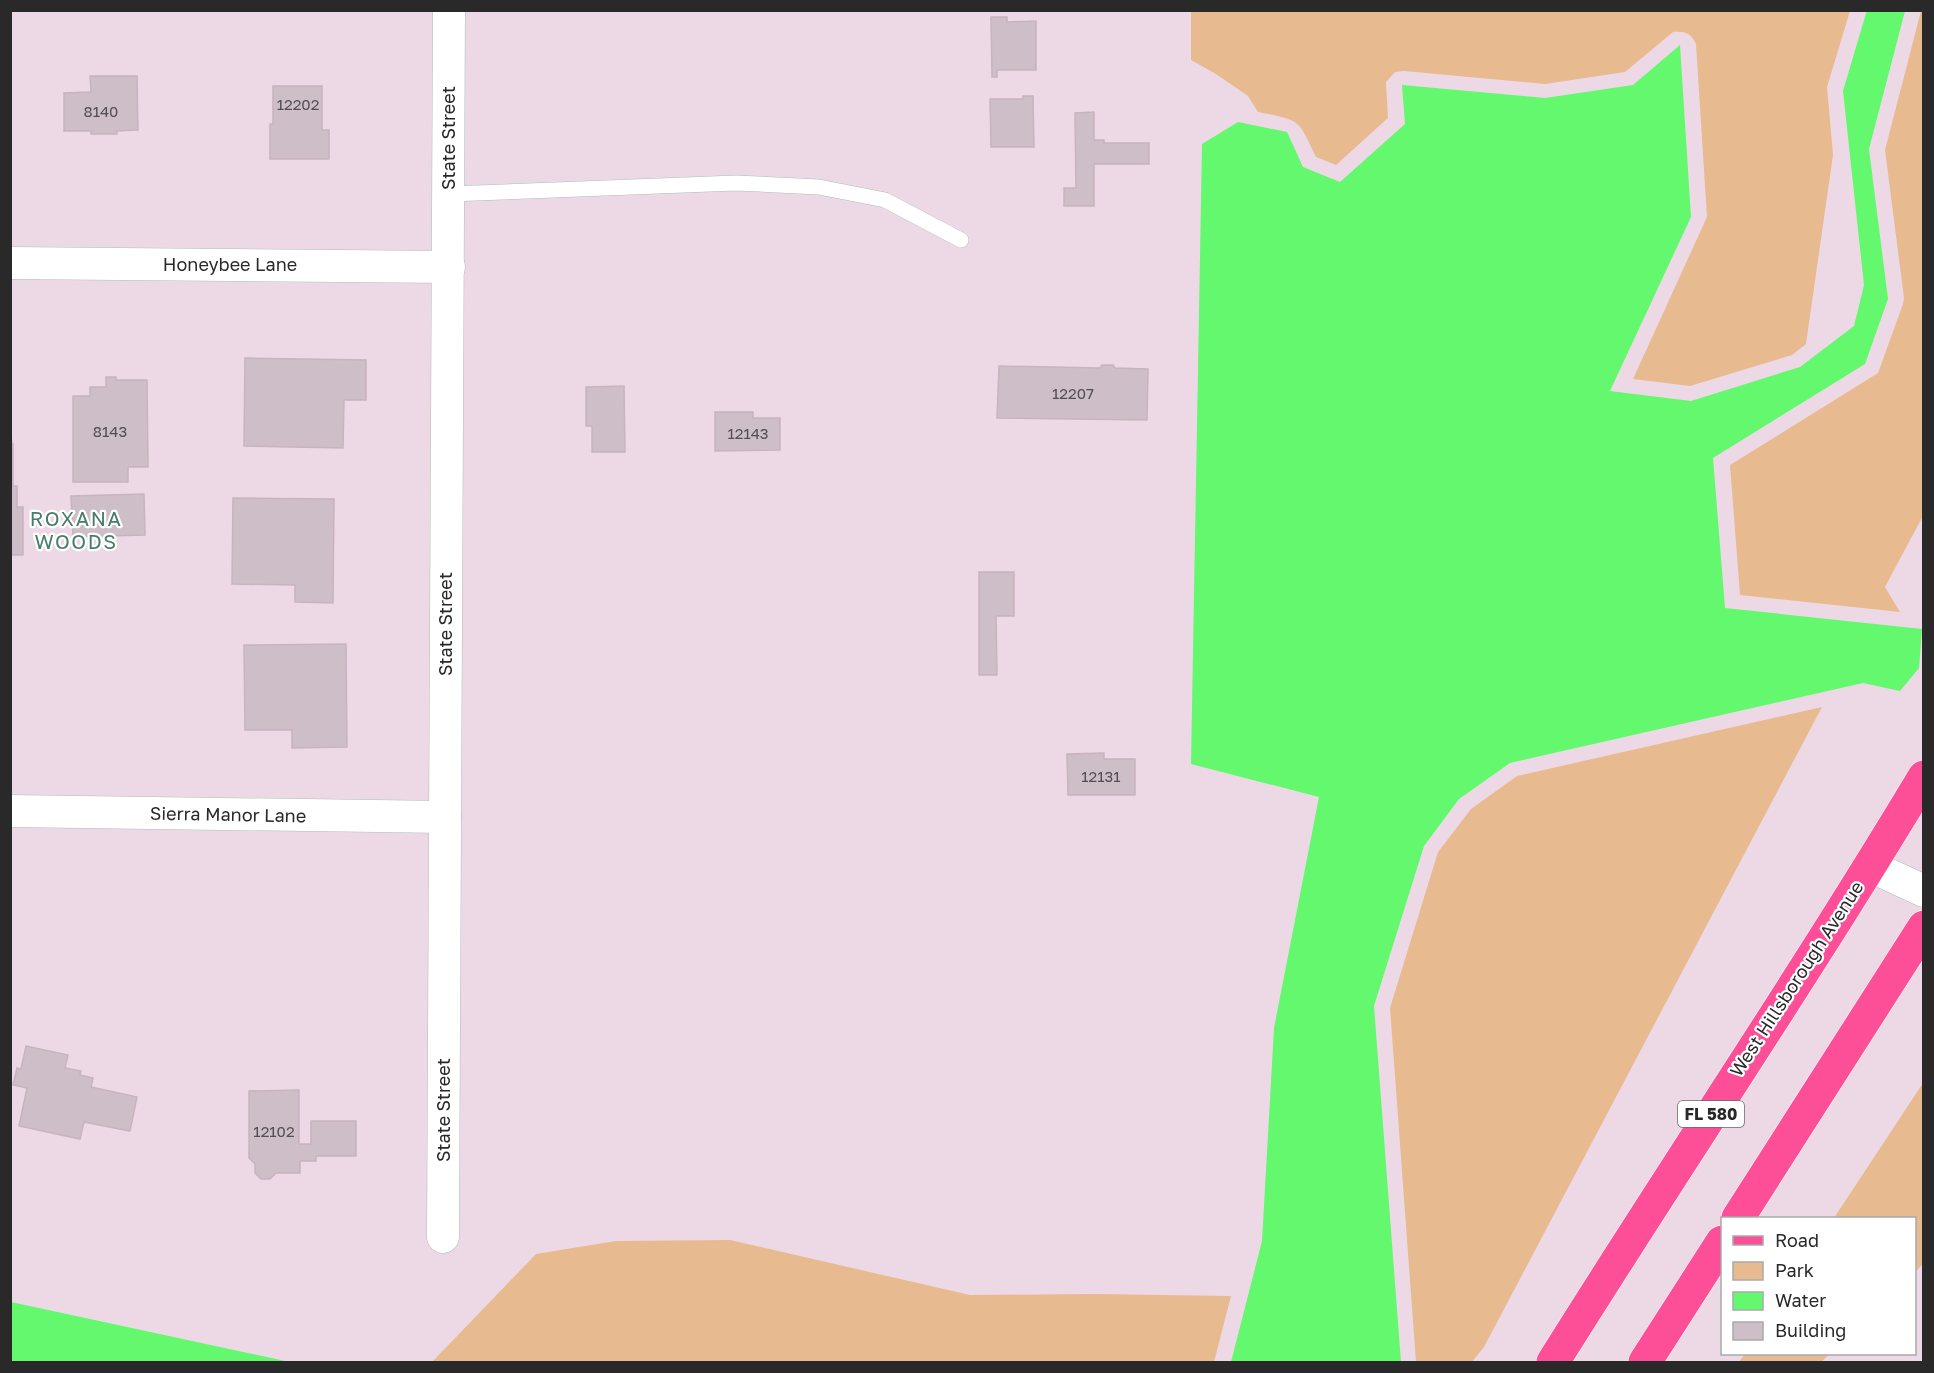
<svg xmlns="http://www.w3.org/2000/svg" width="1934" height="1373" font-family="'Golos Text',sans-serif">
  <rect width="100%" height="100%" fill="#edd9e5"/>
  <!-- green -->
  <g fill="#e8ba90">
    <path d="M1191,11H1850L1827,87L1833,155L1806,344L1792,355L1690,386L1633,379L1707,217L1696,44C1691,33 1685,31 1673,32L1625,72L1545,84L1404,71L1395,72L1386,82L1388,118L1336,165L1316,157C1297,117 1301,121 1258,112L1248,96L1216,74L1191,60Z"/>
    <polygon points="1921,11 1924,11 1924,514 1885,587 1900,612 1740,595 1730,465 1878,373 1903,304 1904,298 1885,150"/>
    <polygon points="1822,707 1484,1347 1472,1362 1416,1362 1390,1008 1438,852 1471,809 1517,776"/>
    <polygon points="1923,1083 1924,1263 1915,1272 1914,1218 1834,1218"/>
    <polygon points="730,1240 970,1295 1096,1294 1231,1296 1214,1362 432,1362 536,1254 616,1241"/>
    <polygon points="1745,1354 1830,1354 1821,1362 1739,1362"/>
  </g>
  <!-- water -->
  <g fill="#63f86e">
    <polygon points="1867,10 1905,11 1869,149 1888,299 1865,364 1713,458 1725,608 1922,629 1919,668 1900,691 1863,683 1510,763 1459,799 1424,846 1374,1006 1401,1362 1231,1362 1262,1241 1274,1028 1319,797 1191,764 1202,144 1238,122 1287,132 1303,167 1340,182 1405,124 1402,85 1545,98 1633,85 1680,45 1691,217 1610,391 1691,401 1800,367 1854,326 1864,285 1843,91"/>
    <polygon points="11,1302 290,1362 11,1362"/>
  </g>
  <!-- building -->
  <g fill="#cebec8" stroke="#c8b3be" stroke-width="1.5">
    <polygon points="991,17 1007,17 1007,22 1036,21 1036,70 997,70 997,77 992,77"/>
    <polygon points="90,76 137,76 138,130 117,131 117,134 91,134 91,131 64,131 64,93 91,92"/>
    <polygon points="273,86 322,86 322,130 329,130 329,159 270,159 270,124 273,124"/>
    <polygon points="1023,96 1033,96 1034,147 991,147 990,99 1023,99"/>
    <polygon points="1094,112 1094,140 1104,140 1104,143 1149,143 1149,164 1094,164 1094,206 1064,206 1064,188 1076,188 1075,113"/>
    <polygon points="245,358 366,360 366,400 344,400 343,448 244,446"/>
    <polygon points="1102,365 1113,365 1115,368 1148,369 1147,420 997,418 999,366 1100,368"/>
    <polygon points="106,377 116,377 116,380 147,380 148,467 128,467 128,482 73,482 73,396 90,396 90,387 106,387"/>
    <polygon points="624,386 625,452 592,452 592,426 586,426 586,387"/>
    <polygon points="715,412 753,412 753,418 780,418 780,450 715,451"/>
    <polygon points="10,428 12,444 13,444 13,486 17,486 17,507 23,507 23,555 10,555"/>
    <polygon points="144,494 145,535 73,537 71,496"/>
    <polygon points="233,498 334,499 333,603 295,602 295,585 232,584"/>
    <polygon points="979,572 1014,572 1014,616 996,616 997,675 979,675"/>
    <polygon points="346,644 347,747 292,748 292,730 245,730 244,645"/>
    <polygon points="1104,753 1104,759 1135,759 1135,795 1068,795 1067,754"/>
    <polygon points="26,1046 68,1055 65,1068 81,1071 80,1075 93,1078 91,1087 137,1097 130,1131 84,1122 80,1139 19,1126 27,1088 13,1085 17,1068 21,1069"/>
    <polygon points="299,1090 299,1144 311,1144 311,1121 356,1121 356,1156 316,1156 316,1161 300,1161 300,1173 276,1173 270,1179 261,1179 255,1173 255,1164 249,1158 249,1091"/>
  </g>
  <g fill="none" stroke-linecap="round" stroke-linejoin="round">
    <defs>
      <polyline id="lane" points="449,194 736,183 819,187 885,200 961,240"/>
      <g id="street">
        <polyline points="10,263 449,267"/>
        <polyline points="10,811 445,817"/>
        <polyline points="1870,866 1924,891"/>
        <polyline points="443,1237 449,10"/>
      </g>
      <g id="primary">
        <polyline points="1738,1218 1924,927"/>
        <path d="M1553,1362C1675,1167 1805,975 1924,777"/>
        <polyline points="1645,1362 1722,1242"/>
      </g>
    </defs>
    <!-- lane casing -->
    <use href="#lane" stroke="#adbeb7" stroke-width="16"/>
    <!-- street casing -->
    <use href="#street" stroke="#adbeb7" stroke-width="33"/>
    <!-- primary casing -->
    <use href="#primary" stroke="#fff" stroke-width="34"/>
    <!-- lane -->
    <use href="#lane" stroke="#fff" stroke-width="15"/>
    <!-- street -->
    <use href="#street" stroke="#fff" stroke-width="32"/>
    <!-- primary -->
    <use href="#primary" stroke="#fc4f98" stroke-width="33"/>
  </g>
  <g text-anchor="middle" stroke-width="4.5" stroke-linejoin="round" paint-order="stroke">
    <!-- number labels -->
    <g font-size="15" fill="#524e51">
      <text x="298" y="110">12202</text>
      <text x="101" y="117">8140</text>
      <text x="1073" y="399">12207</text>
      <text x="110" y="437">8143</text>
      <text x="748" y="439">12143</text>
      <text x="1101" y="782">12131</text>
      <text x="274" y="1137">12102</text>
    </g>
    <!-- shield labels -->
    <rect fill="#fff" stroke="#696969" stroke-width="1.5" x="1678" y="1101" width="66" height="26" rx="4.5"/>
    <g font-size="16" font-weight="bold" fill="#292929">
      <text x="1711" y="1120">FL 580</text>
    </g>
    <!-- street labels -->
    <g font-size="18" fill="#292929" stroke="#fff">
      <text transform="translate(449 138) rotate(-90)" y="6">State Street</text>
      <text x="230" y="271">Honeybee Lane</text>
      <text transform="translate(446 624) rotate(-90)" y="6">State Street</text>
      <text transform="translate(228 815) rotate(1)" y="6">Sierra Manor Lane</text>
      <text transform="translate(1797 979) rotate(-57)" y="6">West Hillsborough Avenue</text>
      <text transform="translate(444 1110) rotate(-90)" y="6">State Street</text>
    </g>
    <!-- neighbourhood labels -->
    <g font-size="20" letter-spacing="1.5" fill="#467d69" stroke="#fff">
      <text x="76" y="526">ROXANA<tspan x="76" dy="23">WOODS</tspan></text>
    </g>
  </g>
  <!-- border -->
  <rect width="1934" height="1373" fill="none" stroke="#292929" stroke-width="24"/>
  <!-- legend -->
  <rect x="1721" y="1217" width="195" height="138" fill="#ffffff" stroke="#a9a9a9" stroke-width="1.5"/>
  <rect x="1733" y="1236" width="30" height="9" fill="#fc4f98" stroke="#a9a9a9" stroke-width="1.5"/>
  <text x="1775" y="1247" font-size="18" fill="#292929">Road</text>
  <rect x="1733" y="1262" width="30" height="18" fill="#e8ba90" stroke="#a9a9a9" stroke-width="1.5"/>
  <text x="1775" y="1277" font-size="18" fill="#292929">Park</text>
  <rect x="1733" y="1292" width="30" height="18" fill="#63f86e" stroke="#a9a9a9" stroke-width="1.5"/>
  <text x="1775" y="1307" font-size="18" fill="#292929">Water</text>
  <rect x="1733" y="1322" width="30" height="18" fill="#cebec8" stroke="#a9a9a9" stroke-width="1.5"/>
  <text x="1775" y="1337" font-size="18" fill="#292929">Building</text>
</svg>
